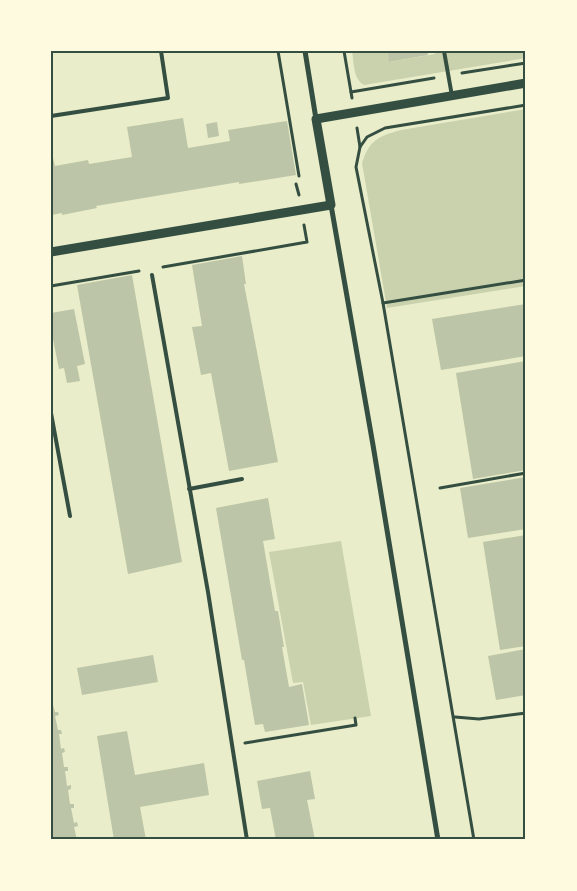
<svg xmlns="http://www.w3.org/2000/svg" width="577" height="891" font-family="Mulish,sans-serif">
  <rect width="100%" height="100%" fill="#e9edc9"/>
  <!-- green -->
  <g fill="#cad2ad">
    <path d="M352,51H388L390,62L435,54V51H526V58L364,85C353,79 354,62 352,51Z"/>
    <path d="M526,109V286L387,308L362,163C369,140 379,136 401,130Z"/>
    <polygon points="341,541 371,716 311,725 303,682 293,683 269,552"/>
  </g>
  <!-- building -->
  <g fill="#bcc5a7">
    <polygon points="388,51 427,51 428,55 389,62"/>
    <polygon points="183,118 188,148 230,141 228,130 287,121 296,175 239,184 239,182 96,206 97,208 62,215 62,213 51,215 51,150 55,166 88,160 89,164 132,157 127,127"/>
    <polygon points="217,122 219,136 208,138 206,124"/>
    <polygon points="242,256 246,284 244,284 278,462 229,471 211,373 201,375 192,327 202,326 192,265"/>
    <polygon points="132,275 182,562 128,574 77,285"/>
    <polygon points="526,304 526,356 441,370 432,319"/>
    <polygon points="74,309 85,364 77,366 80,381 67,383 64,368 59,369 51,329 51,313"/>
    <polygon points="526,361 526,470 473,479 456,373"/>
    <polygon points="526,477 526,529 468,538 460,488"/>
    <polygon points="268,498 275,539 263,541 275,611 278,611 284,647 282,647 289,687 302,684 309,725 265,732 263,724 255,725 244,660 242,660 216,508"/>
    <polygon points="526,535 526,646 500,650 483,542"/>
    <polygon points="526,649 526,695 496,700 488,656"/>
    <polygon points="153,655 158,682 82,695 77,668"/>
    <polygon points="51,698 55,712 58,712 59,715 55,716 58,730 61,730 62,734 59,734 61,749 64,748 65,752 62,753 64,767 68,767 68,771 65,771 67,786 71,785 71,789 68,790 70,804 74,804 74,808 71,808 74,823 77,822 78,826 74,827 77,840 51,840"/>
    <polygon points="127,731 135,775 204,763 209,795 140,807 146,840 114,840 97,736"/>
    <polygon points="310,771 315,799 307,800 315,840 276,840 270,808 262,809 257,781"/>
  </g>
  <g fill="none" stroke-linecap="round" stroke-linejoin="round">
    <!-- path -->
    <g stroke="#344e41" stroke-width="3">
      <polyline points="278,51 299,176"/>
      <polyline points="344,51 352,98"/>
      <polyline points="462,73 526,63"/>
      <polyline points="351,92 434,78"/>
      <polyline points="357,128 360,147 356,167 383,303 474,840"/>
      <polyline points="360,147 367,137 385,128 526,105"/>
      <polyline points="296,184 299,195"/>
      <polyline points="163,267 307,242 304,225"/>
      <polyline points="51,286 139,271"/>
      <polyline points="383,303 526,280"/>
      <polyline points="440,488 526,473"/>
      <polyline points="455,717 479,719 526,713"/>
      <polyline points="245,743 356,725 355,718"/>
    </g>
    <!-- service -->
    <g stroke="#344e41" stroke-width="4">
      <polyline points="444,51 452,96"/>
      <polyline points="51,116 168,98 161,51"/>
      <polyline points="152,275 208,592 247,840"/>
      <polyline points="51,413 70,516"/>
      <polyline points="189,489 242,479"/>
    </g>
    <!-- minor -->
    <g stroke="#344e41" stroke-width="5">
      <polyline points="305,51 316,119"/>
      <polyline points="331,205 373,445 438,840"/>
    </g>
    <!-- tertiary -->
    <polyline stroke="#344e41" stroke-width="9" points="51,252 331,205 316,119 526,83"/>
  </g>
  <!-- border -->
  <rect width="577" height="891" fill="none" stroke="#fefae0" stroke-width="105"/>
  <rect x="52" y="52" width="472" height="786" fill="none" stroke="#344e41" stroke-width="2"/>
</svg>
